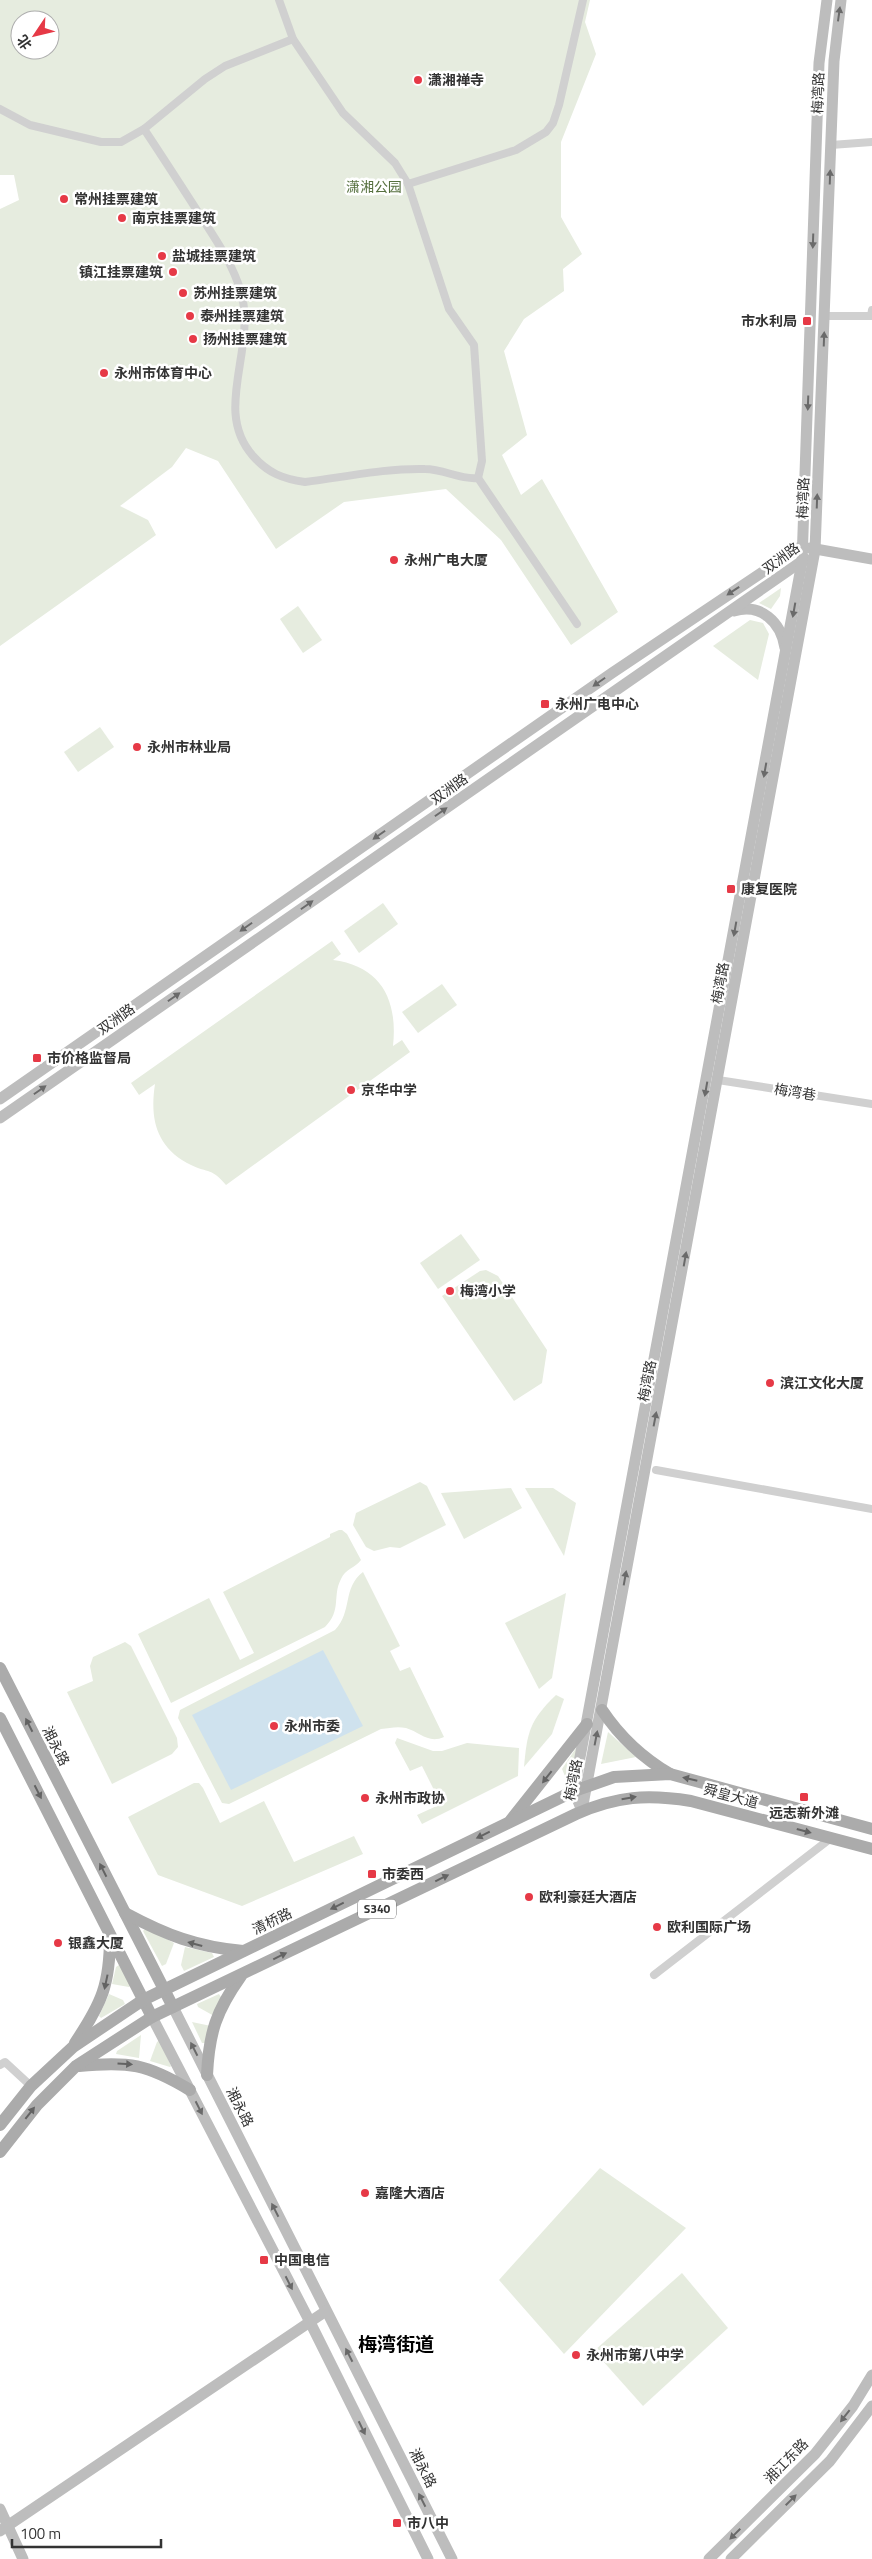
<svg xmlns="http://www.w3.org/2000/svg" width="872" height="2559" font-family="'Titillium Web','Noto Sans SC',sans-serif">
  <rect width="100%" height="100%" fill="#fff"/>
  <!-- green -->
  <g fill="#e6ecdf" fill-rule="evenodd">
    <path d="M0,0H590L585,22L596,54L561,142V217L582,254L563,269L564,291L524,319L504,351L527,435L502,455L521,495L542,479L618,612L571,645L501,540L446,489L344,502L276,549L218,461L186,448L172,467L120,506L148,520L156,535L0,646V209L19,200L14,175H0ZM20,20H50V50H20Z"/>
    <polygon points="781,588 780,596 771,609 759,603"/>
    <polygon points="298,606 322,640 303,653 280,619"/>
    <polygon points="750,620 763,623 769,634 758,680 713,646"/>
    <polygon points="100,727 114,747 78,772 64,752"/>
    <polygon points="383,903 398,924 359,953 344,931"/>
    <path d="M332,941L341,954L333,960C381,966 398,1000 393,1046L402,1040L410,1052L226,1185C210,1166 207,1174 187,1163C155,1145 150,1117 155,1084L139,1095L131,1083Z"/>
    <polygon points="442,984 457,1005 418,1033 402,1012"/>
    <polygon points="461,1234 480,1260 438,1289 420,1263"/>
    <polygon points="486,1270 498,1276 547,1350 542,1383 514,1401 442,1296 480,1271"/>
    <polygon points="420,1482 427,1486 446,1525 400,1548 390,1547 374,1551 366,1547 353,1525 356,1513"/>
    <polygon points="511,1488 522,1508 464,1539 441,1493"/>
    <polygon points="525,1488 553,1488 576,1503 564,1556"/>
    <path d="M339,1530H342L347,1534L361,1560C355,1568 345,1569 341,1579C332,1596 342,1610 325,1627L171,1703L138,1634L209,1598L240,1660L254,1653L223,1592L330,1537V1534Z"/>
    <path d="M363,1572L400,1646L390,1651L400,1671L410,1667L444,1737C428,1744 420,1732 406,1728C397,1726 390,1728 381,1729L229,1804L222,1803L178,1718L180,1710L335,1630C353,1611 342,1588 363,1572Z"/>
    <polygon points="566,1593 552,1678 539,1689 505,1623"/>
    <polygon points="125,1642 131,1646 177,1738 178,1747 172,1754 112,1784 67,1692 93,1681 90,1666 93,1657"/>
    <path d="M556,1695L564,1699L552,1734L524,1767C527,1732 530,1720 556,1695Z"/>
    <polygon points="608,1732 636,1757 601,1764"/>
    <polygon points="397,1738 433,1751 442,1751 467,1743 519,1748 518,1776 422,1824 417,1815 441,1804 422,1766 410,1771 395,1743"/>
    <polygon points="578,1745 573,1778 567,1781 562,1769"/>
    <polygon points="194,1783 199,1783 203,1788 220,1823 264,1801 294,1862 354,1836 363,1854 242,1906 158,1875 128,1817"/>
    <polygon points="146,1928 174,1943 166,1964 162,1966 143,1931"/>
    <polygon points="185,1947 212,1953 214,1957 184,1971 181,1965"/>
    <polygon points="119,1965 131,1985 129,1987 112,1984 116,1967"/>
    <polygon points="109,1994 123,2000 125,2004 101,2018 99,2016"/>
    <polygon points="219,1994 221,1997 214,2016 198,2007 197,2004"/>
    <polygon points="192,2022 211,2026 205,2043 202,2043"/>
    <polygon points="141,2035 139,2058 116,2054 117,2051"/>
    <polygon points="160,2040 171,2066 170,2067 150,2061 157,2042"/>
    <polygon points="600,2168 686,2228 564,2354 499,2280"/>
    <polygon points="682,2273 728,2328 643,2406 594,2351"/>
  </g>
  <!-- water -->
  <polygon fill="#cfe2ee" points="323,1650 363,1726 231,1790 192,1715"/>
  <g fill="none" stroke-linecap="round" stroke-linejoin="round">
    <!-- street -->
    <g stroke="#d0d0d0" stroke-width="8">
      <polyline points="279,0 293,39 343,113 395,163 408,184 516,150 546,132 553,123 559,105 583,0"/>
      <polyline points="0,109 30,125 101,142 121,142 144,129 205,79 225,66 293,39"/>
      <path d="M144,129C162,156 180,184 198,212C214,237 232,262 241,292C257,350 212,410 253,456C268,473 283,479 305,482C345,477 386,468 425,469C444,469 460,480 478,478L577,624"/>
      <polyline points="831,145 872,142"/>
      <polyline points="408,184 449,309 474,345 482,461 478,478"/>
      <polyline points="825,316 871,316 872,310"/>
      <polyline points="718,1080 872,1104"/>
      <polyline points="656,1470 872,1509"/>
      <polyline points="654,1975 831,1838"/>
      <polyline points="0,2065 5,2062 31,2086"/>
    </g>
    <!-- secondary -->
    <g stroke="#bdbdbd" stroke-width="11">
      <polyline points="810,548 872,559"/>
      <path d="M734,611C761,603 781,622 785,648"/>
      <polyline points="0,1099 612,673 803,545"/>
      <polyline points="0,1118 805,559"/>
      <polyline points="582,1810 815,550 834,61 841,0"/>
      <polyline points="582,1811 574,1791 578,1768 802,562 819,63 827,0"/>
      <polyline points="173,2007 452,2559"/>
      <polyline points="152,2017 310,2322 428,2559"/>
      <polyline points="0,2509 23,2559"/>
      <polyline points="0,2531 326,2311"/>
      <polyline points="709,2559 815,2454 853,2406 872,2375"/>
      <polyline points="731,2559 830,2461 872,2406"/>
    </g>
    <!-- primary -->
    <g stroke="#ababab" stroke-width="12">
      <polyline points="0,1668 173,2007"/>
      <path d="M602,1710C620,1737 641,1757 670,1774"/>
      <polyline points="0,1718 152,2017"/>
      <polyline points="511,1820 587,1724"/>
      <path d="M125,1913C166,1935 197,1947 243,1951"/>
      <path d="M75,2043C102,2003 110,1984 110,1936"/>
      <path d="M79,2066C129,2061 147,2064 190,2090"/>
      <path d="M207,2075C209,2033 216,2011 241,1976"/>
      <polyline points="0,2125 31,2086 73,2047 143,2000 574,1791 614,1777 670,1774 872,1829"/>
      <path d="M0,2152L37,2105L76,2066L152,2017L576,1814C617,1796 647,1794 691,1801L872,1849"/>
    </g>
  </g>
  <!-- one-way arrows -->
  <defs><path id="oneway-solid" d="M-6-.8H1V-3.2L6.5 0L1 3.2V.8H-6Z" transform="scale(1.25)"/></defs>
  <g fill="#6a6a6a">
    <use href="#oneway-solid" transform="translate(839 14) rotate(-82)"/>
    <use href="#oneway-solid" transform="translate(830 177) rotate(-88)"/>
    <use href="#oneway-solid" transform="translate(813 241) rotate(92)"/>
    <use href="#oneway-solid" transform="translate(824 339) rotate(-88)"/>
    <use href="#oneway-solid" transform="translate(808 403) rotate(92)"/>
    <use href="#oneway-solid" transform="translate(817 501) rotate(-88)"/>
    <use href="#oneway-solid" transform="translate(733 591) rotate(146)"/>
    <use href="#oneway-solid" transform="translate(794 610) rotate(100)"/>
    <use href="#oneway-solid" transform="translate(599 682) rotate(145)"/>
    <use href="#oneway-solid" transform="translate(765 770) rotate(100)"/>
    <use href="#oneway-solid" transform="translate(441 812) rotate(-35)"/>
    <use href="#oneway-solid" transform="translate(379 835) rotate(145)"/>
    <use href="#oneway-solid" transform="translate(307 905) rotate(-35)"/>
    <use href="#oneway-solid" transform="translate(246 927) rotate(145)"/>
    <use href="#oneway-solid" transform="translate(735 929) rotate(100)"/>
    <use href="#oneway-solid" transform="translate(174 997) rotate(-35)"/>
    <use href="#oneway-solid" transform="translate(706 1089) rotate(100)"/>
    <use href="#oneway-solid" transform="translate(40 1090) rotate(-35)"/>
    <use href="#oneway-solid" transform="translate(685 1259) rotate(-80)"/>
    <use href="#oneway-solid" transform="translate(655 1419) rotate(-79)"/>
    <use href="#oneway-solid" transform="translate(625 1578) rotate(-80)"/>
    <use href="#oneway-solid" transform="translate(596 1738) rotate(-79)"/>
    <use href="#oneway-solid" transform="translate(194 2049) rotate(-117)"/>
    <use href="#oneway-solid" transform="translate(199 2108) rotate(63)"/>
    <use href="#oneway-solid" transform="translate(275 2210) rotate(-117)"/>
    <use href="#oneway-solid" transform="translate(289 2283) rotate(63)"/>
    <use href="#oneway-solid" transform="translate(349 2355) rotate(-117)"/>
    <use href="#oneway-solid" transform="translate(845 2416) rotate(128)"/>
    <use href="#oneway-solid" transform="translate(362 2428) rotate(64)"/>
    <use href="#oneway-solid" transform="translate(422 2500) rotate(-117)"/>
    <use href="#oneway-solid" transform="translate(791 2500) rotate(-45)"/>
    <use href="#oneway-solid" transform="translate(735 2534) rotate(135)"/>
  </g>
  <g fill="#636363">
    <use href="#oneway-solid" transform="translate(29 1725) rotate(-117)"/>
    <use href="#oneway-solid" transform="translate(547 1777) rotate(128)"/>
    <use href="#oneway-solid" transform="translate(690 1779) rotate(-167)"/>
    <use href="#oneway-solid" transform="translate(38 1792) rotate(63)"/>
    <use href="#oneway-solid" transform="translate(629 1798) rotate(-10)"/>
    <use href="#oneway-solid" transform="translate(804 1831) rotate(15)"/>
    <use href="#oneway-solid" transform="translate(483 1835) rotate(154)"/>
    <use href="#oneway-solid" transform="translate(103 1870) rotate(-117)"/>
    <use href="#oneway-solid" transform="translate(442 1878) rotate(-26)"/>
    <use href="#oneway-solid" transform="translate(337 1906) rotate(154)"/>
    <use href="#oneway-solid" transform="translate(195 1944) rotate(-165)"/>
    <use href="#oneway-solid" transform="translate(280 1956) rotate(-26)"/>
    <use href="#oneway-solid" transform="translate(106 1982) rotate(102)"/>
    <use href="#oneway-solid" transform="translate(125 2064) rotate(4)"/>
    <use href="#oneway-solid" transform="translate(30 2113) rotate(-52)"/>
  </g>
  <!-- markers -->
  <g fill="#e63946" stroke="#fff" stroke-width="2">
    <circle cx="418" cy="80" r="5"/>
    <circle cx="64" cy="199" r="5"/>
    <circle cx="122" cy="218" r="5"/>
    <circle cx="162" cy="256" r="5"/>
    <circle cx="173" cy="272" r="5"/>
    <circle cx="183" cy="293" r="5"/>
    <circle cx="190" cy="316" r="5"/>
    <rect x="802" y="316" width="10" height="10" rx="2.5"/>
    <circle cx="193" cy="339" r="5"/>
    <circle cx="104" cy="373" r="5"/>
    <circle cx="394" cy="560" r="5"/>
    <rect x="540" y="699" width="10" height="10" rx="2.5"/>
    <circle cx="137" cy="747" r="5"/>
    <rect x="726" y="884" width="10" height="10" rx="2.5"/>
    <rect x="32" y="1053" width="10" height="10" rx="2.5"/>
    <circle cx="351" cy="1090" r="5"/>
    <circle cx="450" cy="1291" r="5"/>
    <circle cx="770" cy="1383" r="5"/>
    <circle cx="274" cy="1726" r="5"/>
    <rect x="799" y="1792" width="10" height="10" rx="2.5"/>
    <circle cx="365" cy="1798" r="5"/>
    <rect x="367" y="1869" width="10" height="10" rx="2.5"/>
    <circle cx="529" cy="1897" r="5"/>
    <circle cx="657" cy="1927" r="5"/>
    <circle cx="58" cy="1943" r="5"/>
    <circle cx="365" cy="2193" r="5"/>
    <rect x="259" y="2255" width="10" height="10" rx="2.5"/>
    <circle cx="576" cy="2355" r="5"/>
    <rect x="392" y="2518" width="10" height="10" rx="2.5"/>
  </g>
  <g text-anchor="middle" stroke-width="5" stroke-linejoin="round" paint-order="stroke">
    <!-- shield labels -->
    <rect fill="#fff" stroke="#707070" stroke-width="1" x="358" y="1899.5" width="38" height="19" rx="4"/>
    <g font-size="12" font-weight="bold" fill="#333">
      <text x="377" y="1913">S340</text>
    </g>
    <!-- poi labels -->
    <g font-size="14" font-weight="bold" fill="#333" stroke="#fff" text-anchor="start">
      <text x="428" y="85">潇湘禅寺</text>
      <text x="74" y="204">常州挂票建筑</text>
      <text x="132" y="223">南京挂票建筑</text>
      <text x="172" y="261">盐城挂票建筑</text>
      <text x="163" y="277" text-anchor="end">镇江挂票建筑</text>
      <text x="193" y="298">苏州挂票建筑</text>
      <text x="200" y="321">泰州挂票建筑</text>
      <text x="797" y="326" text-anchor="end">市水利局</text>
      <text x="203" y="344">扬州挂票建筑</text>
      <text x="114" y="378">永州市体育中心</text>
      <text x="404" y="565">永州广电大厦</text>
      <text x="555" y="709">永州广电中心</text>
      <text x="147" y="752">永州市林业局</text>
      <text x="741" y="894">康复医院</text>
      <text x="47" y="1063">市价格监督局</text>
      <text x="361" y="1095">京华中学</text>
      <text x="460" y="1296">梅湾小学</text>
      <text x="780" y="1388">滨江文化大厦</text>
      <text x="284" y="1731">永州市委</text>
      <text x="375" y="1803">永州市政协</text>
      <text x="804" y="1818" text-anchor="middle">远志新外滩</text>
      <text x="382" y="1879">市委西</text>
      <text x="539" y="1902">欧利豪廷大酒店</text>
      <text x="667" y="1932">欧利国际广场</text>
      <text x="68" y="1948">银鑫大厦</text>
      <text x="375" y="2198">嘉隆大酒店</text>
      <text x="274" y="2265">中国电信</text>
      <text x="586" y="2360">永州市第八中学</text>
      <text x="407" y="2528">市八中</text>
    </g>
    <!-- street labels -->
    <g font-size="14" fill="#333" stroke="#fff">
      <text transform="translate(818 93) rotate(-88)" y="5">梅湾路</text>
      <text transform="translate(803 498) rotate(-88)" y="5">梅湾路</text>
      <text transform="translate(781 558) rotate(-36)" y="5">双洲路</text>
      <text transform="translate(449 789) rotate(-35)" y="5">双洲路</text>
      <text transform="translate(720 983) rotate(-80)" y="5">梅湾路</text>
      <text transform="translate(116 1019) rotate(-35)" y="5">双洲路</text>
      <text transform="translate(795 1092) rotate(9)" y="5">梅湾巷</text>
      <text transform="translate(647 1381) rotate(-79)" y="5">梅湾路</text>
      <text transform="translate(56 1746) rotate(63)" y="5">湘永路</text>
      <text transform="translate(573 1780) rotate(-79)" y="5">梅湾路</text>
      <text transform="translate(731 1796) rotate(15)" y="5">舜皇大道</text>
      <text transform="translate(272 1921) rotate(-26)" y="5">清桥路</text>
      <text transform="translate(240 2107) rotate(63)" y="5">湘永路</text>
      <text transform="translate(786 2461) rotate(-46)" y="5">湘江东路</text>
      <text transform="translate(423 2468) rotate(63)" y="5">湘永路</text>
    </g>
    <!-- park labels -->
    <g font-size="14" fill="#56703f" stroke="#fff">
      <text x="374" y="192">潇湘公园</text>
    </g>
    <!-- district labels -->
    <g font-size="19" font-weight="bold" fill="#000" stroke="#fff">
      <text x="396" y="2351">梅湾街道</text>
    </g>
  </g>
  <!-- north arrow -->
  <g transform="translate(35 35) rotate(235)"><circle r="24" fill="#ffffff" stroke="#adadad"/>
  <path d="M0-4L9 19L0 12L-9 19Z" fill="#e63946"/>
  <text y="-8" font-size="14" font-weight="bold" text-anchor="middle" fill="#333333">北</text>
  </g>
  <!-- scale -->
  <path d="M12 2539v8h149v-8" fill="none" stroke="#333333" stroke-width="2.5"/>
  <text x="20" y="2539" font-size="15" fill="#333333" stroke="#ffffff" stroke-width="4" paint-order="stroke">100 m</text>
</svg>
